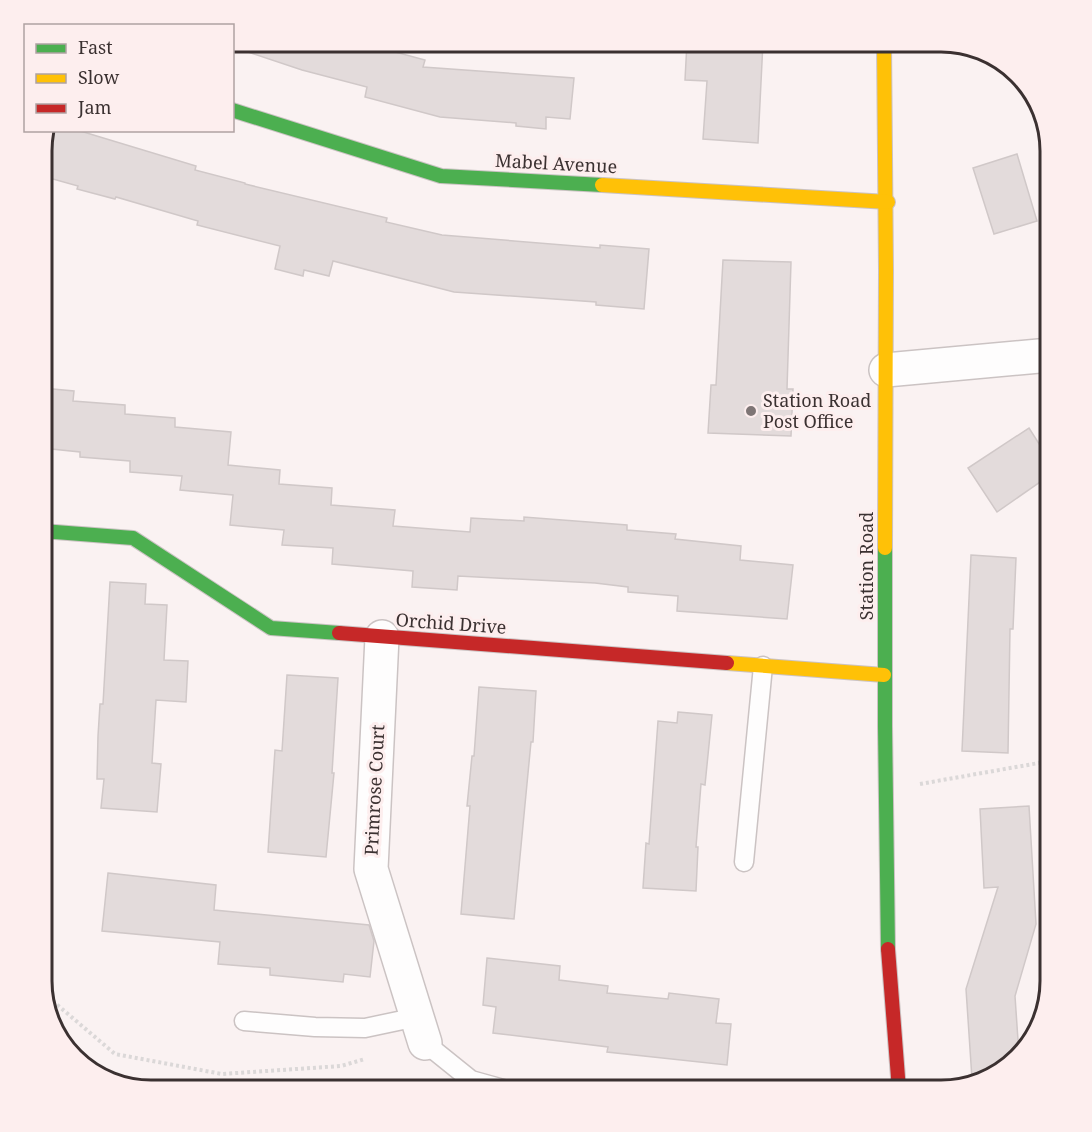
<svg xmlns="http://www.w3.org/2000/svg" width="1092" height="1132" font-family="'Noto Serif',serif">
  <rect width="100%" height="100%" fill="#faf2f2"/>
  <!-- building -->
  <g fill="#e3dbdb" stroke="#d0c8c8" stroke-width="1.5">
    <polygon points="240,42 358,42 425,60 423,67 574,78 570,119 546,117 546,129 516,126 516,123 440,117 365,97 367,87 302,70 239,49"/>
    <polygon points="687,42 763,42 758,143 703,139 707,81 685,80"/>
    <polygon points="46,130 77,130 196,166 195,170 245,183 245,184 387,218 386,222 442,235 600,248 600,245 649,249 644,309 596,305 596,302 454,292 333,261 329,276 304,270 303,276 275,269 280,246 197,225 198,221 116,197 115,199 77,189 78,186 42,176 42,144"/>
    <polygon points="1017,154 1037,221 994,234 973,168"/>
    <polygon points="723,260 791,262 787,389 793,389 791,436 708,433 711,385 716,385"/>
    <polygon points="42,388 74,391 73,401 125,405 125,414 175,418 175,427 231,432 228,465 280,470 279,484 332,488 331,505 395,510 393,526 470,532 471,518 524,521 524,517 627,525 627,530 676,534 675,539 741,546 740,560 793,565 787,619 677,611 678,596 628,592 628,587 595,583 458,576 457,590 412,587 413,571 332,564 333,548 282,545 284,530 230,525 233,495 180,490 182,476 130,472 130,461 80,457 80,452 42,448"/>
    <polygon points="1029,428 1050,461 1050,475 997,512 968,468"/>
    <polygon points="971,555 1016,558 1013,629 1010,629 1008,753 962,751"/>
    <polygon points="110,582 146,584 145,604 167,605 164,660 188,661 186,702 156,700 152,763 161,764 157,812 101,808 104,779 97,779 98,736 100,704 103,704"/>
    <polygon points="287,675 338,678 332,773 334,773 326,857 268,852 275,750 282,751"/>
    <polygon points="479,687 536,691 533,742 531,742 514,919 461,914 470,806 467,806 472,756 474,756"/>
    <polygon points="678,712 712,715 705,785 701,784 696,847 698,847 696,891 643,888 646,843 649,844 658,721 677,723"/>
    <polygon points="1029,806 1036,924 1015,996 1019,1055 1013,1063 972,1079 966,989 998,887 984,888 980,809"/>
    <polygon points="108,873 216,885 214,910 369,925 374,941 370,977 344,974 343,982 270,975 270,968 218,964 220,942 102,931"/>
    <polygon points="487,958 560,966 559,980 608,986 607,993 668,999 669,993 719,999 716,1023 731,1024 727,1065 607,1052 608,1047 493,1033 496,1007 483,1005"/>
  </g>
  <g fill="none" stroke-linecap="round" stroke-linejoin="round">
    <defs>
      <g id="lane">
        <polyline points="744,862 763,666"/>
        <polyline points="244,1021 315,1027 365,1028 417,1017"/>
        <polyline points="425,1043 471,1080 507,1090"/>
      </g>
      <g id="street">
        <polyline points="886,370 1050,355"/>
        <polyline points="382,637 371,869 425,1043"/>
      </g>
      <g id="fast">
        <polyline points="232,110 441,176 602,185"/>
        <polyline points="42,531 133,538 271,628 339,633"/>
        <polyline points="885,548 885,726 888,949"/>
      </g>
      <g id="slow">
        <polyline points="884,42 886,270 885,548"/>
        <polyline points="602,185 888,202"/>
        <polyline points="727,663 884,675"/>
      </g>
      <g id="jam">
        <polyline points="339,633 727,663"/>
        <polyline points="888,949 899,1090"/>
      </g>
    </defs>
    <!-- lane casing -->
    <use href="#lane" stroke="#cbc3c3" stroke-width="21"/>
    <!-- street casing -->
    <use href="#street" stroke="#cbc3c3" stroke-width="36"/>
    <!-- fast casing -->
    <use href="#fast" stroke="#cbc3c3" stroke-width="16"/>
    <!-- slow casing -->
    <use href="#slow" stroke="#cbc3c3" stroke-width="16"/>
    <!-- jam casing -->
    <use href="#jam" stroke="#cbc3c3" stroke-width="16"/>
    <!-- path -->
    <g stroke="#dbd8d8" stroke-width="4" stroke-dasharray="3 3" stroke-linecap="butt">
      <polyline points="920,784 1050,761"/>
      <polyline points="48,997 115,1054 222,1074 341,1066 365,1059"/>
    </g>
    <!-- lane -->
    <use href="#lane" stroke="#fefdfd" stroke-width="18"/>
    <!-- street -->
    <use href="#street" stroke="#fefdfd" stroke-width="33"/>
    <!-- fast -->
    <use href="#fast" stroke="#4caf50" stroke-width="14"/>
    <!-- slow -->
    <use href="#slow" stroke="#ffc107" stroke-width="14"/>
    <!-- jam -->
    <use href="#jam" stroke="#c62828" stroke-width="14"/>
  </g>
  <!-- markers -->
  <circle fill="#7e7575" stroke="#fdeeee" stroke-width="2" cx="751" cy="411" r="6"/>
  <g text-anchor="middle" stroke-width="6" stroke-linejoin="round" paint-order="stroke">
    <!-- street labels -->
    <g font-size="18" fill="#3b3131" stroke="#fdeeee">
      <text transform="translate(556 164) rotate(3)" y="6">Mabel Avenue</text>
      <text transform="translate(867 566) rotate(-90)" y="6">Station Road</text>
      <text transform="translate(451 624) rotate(4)" y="6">Orchid Drive</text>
      <text transform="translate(375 790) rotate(-87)" y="6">Primrose Court</text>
    </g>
    <!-- poi labels -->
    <g font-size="18" fill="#3b3131" stroke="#fdeeee" text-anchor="start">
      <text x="763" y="407">Station Road<tspan x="763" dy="21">Post Office</tspan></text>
    </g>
  </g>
  <!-- crop -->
  <path d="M0 0H1092V1132H0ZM151 52H941A99 99 0 0 1 1040 151V981A99 99 0 0 1 941 1080H151A99 99 0 0 1 52 981V151A99 99 0 0 1 151 52Z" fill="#fdeeee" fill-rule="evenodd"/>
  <path fill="none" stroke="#3b3131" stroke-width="3" d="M151 52H941A99 99 0 0 1 1040 151V981A99 99 0 0 1 941 1080H151A99 99 0 0 1 52 981V151A99 99 0 0 1 151 52Z"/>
  <!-- legend -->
  <rect x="24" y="24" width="210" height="108" fill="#fdeeee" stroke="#afa2a2" stroke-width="1.5"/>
  <rect x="36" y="44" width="30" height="9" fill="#4caf50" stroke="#afa2a2" stroke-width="1.5"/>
  <text x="78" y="54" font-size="18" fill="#3b3131">Fast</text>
  <rect x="36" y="74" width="30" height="9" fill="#ffc107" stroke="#afa2a2" stroke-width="1.5"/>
  <text x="78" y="84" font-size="18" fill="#3b3131">Slow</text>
  <rect x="36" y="104" width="30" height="9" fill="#c62828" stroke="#afa2a2" stroke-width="1.5"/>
  <text x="78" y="114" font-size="18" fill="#3b3131">Jam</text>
</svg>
